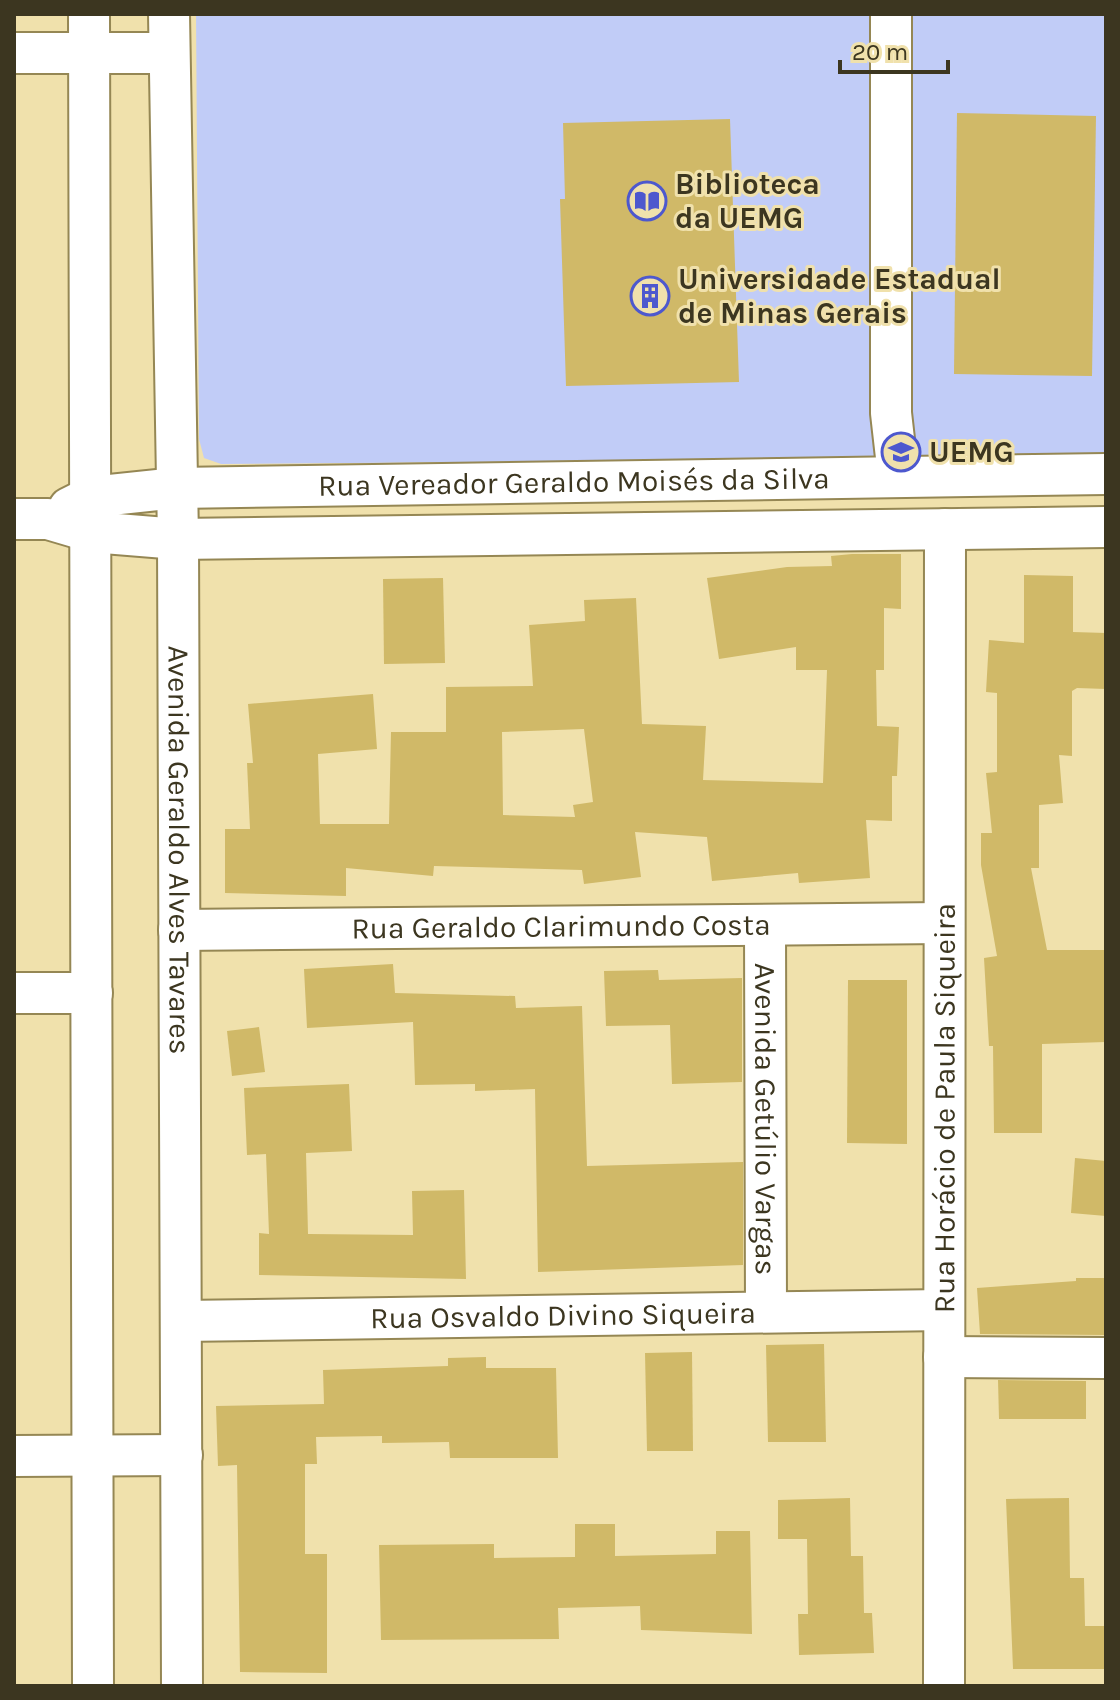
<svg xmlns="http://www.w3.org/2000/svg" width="1120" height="1700" font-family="Karla,sans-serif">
  <rect width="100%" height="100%" fill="#f0e1ac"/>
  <!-- green -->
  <polygon fill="#c1ccf7" points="196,14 1106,14 1106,457 221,464 204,458 199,439"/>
  <!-- building -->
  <g fill="#d0b968" fill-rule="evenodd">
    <polygon points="957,113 1096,116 1092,376 954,374"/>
    <polygon points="730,119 739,382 566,386 560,199 565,199 563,123"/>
    <path d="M852,554H901V609L884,608V670H876L877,726L899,727L897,776H892V821L866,820L870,878L799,883L798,873L712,881L707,837L635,832L641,877L584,884L582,870L434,866L433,876L346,868V896L225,893V829H250L247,763H253L248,704L373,694L377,749L318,754L320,824H389L391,732H446V687L533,686L529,625L585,621L584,600L636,598L642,724L706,726L703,780L823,783L827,670H796V647L719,659L707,578L787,567L832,566L831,556ZM584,729L593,802L573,805L575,817L503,815L502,732Z"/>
    <polygon points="1024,575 1073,576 1073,632 1106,633 1106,689 1077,688 1072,691 1072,756 1059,755 1063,803 1039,805 1039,868 1031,868 1047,950 1106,950 1106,1042 1042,1044 1042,1133 994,1133 993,1046 989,1046 984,958 997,956 981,865 981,833 992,833 986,773 997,772 997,693 986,692 989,640 1024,643"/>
    <polygon points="443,578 445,663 384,664 383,579"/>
    <polygon points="393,964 395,993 515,996 516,1008 582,1006 587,1166 743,1162 743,1265 538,1272 535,1089 475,1091 475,1084 415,1085 413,1022 307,1028 304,969"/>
    <polygon points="658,970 659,980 742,978 742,1082 672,1084 670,1025 606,1026 604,971"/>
    <polygon points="848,980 907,980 907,1144 847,1143"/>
    <polygon points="259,1027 265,1072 232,1076 227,1031"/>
    <polygon points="349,1084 352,1151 306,1153 308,1234 413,1235 412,1191 464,1190 466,1279 259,1275 259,1233 269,1234 266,1154 247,1155 244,1088"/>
    <polygon points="1075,1158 1106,1161 1106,1216 1071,1213"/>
    <polygon points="1076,1278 1106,1278 1106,1335 980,1334 977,1288 1076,1281"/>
    <polygon points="824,1344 826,1442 768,1442 766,1345"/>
    <polygon points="692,1352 693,1451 647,1451 645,1353"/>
    <polygon points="486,1357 486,1368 556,1368 558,1458 450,1458 449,1442 382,1443 382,1436 316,1437 317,1464 305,1464 305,1554 327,1554 327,1673 240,1672 237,1465 218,1466 216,1406 324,1404 323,1370 448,1366 448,1358"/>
    <polygon points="998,1380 1086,1381 1086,1419 999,1419"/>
    <polygon points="850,1498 851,1556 863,1556 864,1613 872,1613 874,1653 799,1655 798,1614 808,1614 807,1539 778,1539 778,1500"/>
    <polygon points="1069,1498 1070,1578 1084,1578 1085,1626 1105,1626 1106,1669 1013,1669 1006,1499"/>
    <polygon points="575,1524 615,1524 615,1556 716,1554 716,1531 750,1531 752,1634 641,1630 640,1606 558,1608 559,1639 381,1640 379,1545 494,1544 494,1558 575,1557"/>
  </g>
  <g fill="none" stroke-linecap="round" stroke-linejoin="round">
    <defs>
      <g id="minor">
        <polyline points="89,14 93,1686"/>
        <path id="s1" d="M169,14L178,539L182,1686"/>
        <polyline points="891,14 891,413 898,475"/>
        <polyline points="14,53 169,53"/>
        <path id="s2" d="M69,508L91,497L177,488L1106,474"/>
        <polyline points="14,519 48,519 92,532 178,539 1106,527"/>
        <path id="s3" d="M765,925L766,1312"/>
        <path id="s4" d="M179,930L944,923"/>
        <polyline points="14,993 92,993"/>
        <path id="s5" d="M181,1321L944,1310"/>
        <polyline points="944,1357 1106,1358"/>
        <polyline points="14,1456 182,1455"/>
        <path id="s6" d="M944,1686L945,529"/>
      </g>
    </defs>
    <!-- minor casing -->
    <use href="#minor" stroke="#958754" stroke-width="44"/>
    <!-- minor -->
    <use href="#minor" stroke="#fff" stroke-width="40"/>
  </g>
  <!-- icons -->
  <defs>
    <symbol id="library-ring" viewBox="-11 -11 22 22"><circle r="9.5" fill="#f0e1ac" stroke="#4d58ce" stroke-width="1.5"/><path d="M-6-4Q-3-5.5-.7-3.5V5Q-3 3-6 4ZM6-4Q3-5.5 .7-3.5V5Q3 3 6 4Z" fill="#4d58ce"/></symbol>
    <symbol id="building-ring" viewBox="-11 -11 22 22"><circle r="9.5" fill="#f0e1ac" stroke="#4d58ce" stroke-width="1.5"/><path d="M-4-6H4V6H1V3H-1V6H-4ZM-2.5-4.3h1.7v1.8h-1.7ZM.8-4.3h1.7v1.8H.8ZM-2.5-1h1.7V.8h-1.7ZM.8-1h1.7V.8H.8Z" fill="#4d58ce"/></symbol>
    <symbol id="university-ring" viewBox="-11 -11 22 22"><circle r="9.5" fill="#f0e1ac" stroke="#4d58ce" stroke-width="1.5"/><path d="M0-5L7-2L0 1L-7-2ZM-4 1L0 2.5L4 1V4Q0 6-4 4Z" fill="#4d58ce"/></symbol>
  </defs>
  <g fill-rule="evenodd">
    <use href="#library-ring" x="625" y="179" width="44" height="44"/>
    <use href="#building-ring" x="628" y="274" width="44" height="44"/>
    <use href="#university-ring" x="879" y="430" width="44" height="44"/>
  </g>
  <g text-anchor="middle" stroke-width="6" stroke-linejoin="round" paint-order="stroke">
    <!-- poi labels -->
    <g font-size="30" font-weight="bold" fill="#3c3620" stroke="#f0e1ac" text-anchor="start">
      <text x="675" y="194">Biblioteca<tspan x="675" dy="34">da UEMG</tspan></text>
      <text x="678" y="289">Universidade Estadual<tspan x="678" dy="34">de Minas Gerais</tspan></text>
      <text x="929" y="462">UEMG</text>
    </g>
    <!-- street labels -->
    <g font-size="30" fill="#3c3620" stroke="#f0e1ac">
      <text dy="10" stroke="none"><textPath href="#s2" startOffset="508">Rua Vereador Geraldo Moisés da Silva</textPath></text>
      <text dy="10" stroke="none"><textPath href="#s1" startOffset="836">Avenida Geraldo Alves Tavares</textPath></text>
      <text dy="10" stroke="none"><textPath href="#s4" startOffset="382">Rua Geraldo Clarimundo Costa</textPath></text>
      <text dy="10" stroke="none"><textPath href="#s6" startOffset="578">Rua Horácio de Paula Siqueira</textPath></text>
      <text dy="10" stroke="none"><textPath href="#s3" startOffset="194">Avenida Getúlio Vargas</textPath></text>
      <text dy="10" stroke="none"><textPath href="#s5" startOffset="382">Rua Osvaldo Divino Siqueira</textPath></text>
    </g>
  </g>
  <!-- border -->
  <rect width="1120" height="1700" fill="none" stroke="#3c3620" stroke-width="32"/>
  <!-- scale -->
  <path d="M840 60v12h108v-12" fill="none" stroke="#3c3620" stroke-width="4"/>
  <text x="852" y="60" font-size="24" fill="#3c3620" stroke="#f0e1ac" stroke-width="6" paint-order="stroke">20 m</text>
</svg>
